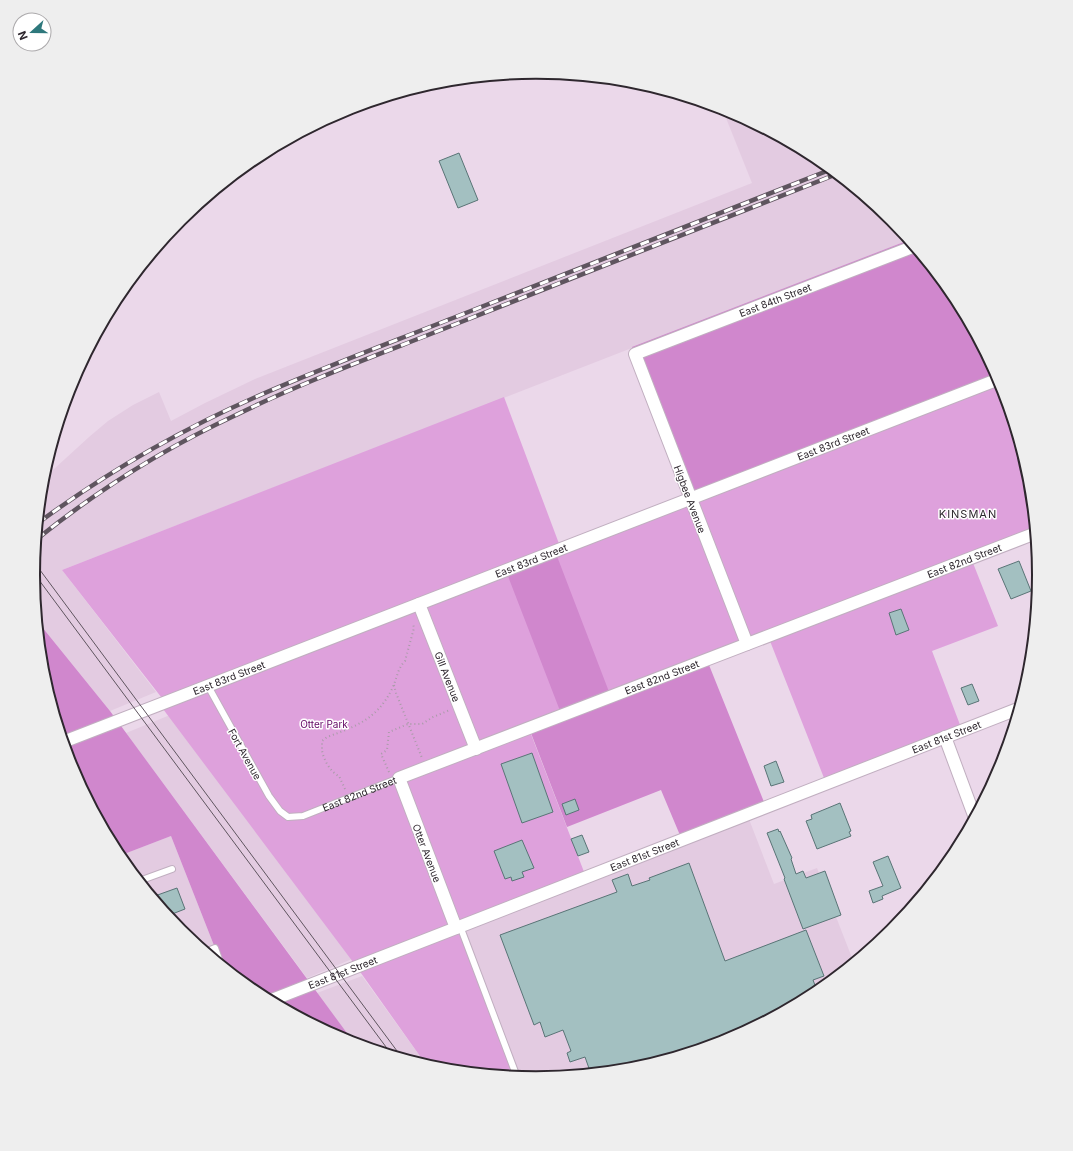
<svg xmlns="http://www.w3.org/2000/svg" width="1073" height="1151" font-family="Inter,sans-serif">
  <rect width="100%" height="100%" fill="#ebd8ea"/>
  <!-- built -->
  <g fill="#e3cbe1">
    <polygon points="722,108 729,110 816,157 893,220 909,240 62,570 156,692 110,711 38,622 33,575 42,480 89,437 108,421 133,405 159,392 171,421 205,403 255,379 752,183"/>
    <polygon points="170,715 352,959 307,978 126,733"/>
    <polygon points="747,814 774,884 817,868 854,963 816,994 729,1041 635,1069 536,1079 517,1077 460,926"/>
    <polygon points="171,836 215,948 205,952 180,931 119,856"/>
    <polygon points="362,976 427,1066 355,1044 317,993"/>
  </g>
  <!-- green -->
  <polygon fill="#dea1dc" points="1002,383 1030,477 1036,533 971,558 998,626 932,651 962,730 826,783 768,636 529,729 586,877 460,927 517,1077 438,1069 427,1066 356,966 160,705 165,702 62,570 504,397 561,549"/>
  <!-- forest -->
  <g fill="#d087cd">
    <polygon points="909,240 955,296 999,379 690,499 632,347"/>
    <polygon points="555,551 611,697 707,660 766,807 682,840 661,790 567,827 529,728 562,716 506,571"/>
    <polygon points="38,622 110,711 355,1044 344,1041 257,994 205,952 215,948 171,836 119,856 118,855 71,768 43,674"/>
  </g>
  <!-- building -->
  <g fill="#a3c0c1" stroke="#597476">
    <polygon points="459,153 478,200 458,208 439,161"/>
    <polygon points="1019,561 1031,591 1011,599 998,569"/>
    <polygon points="901,609 909,630 896,635 889,613"/>
    <polygon points="972,684 979,701 968,705 961,688"/>
    <polygon points="532,753 553,812 522,823 501,764"/>
    <polygon points="776,761 784,782 771,786 764,766"/>
    <polygon points="575,799 579,810 566,815 562,804"/>
    <polygon points="840,803 851,831 849,832 851,836 817,849 806,821 812,819 811,815"/>
    <polygon points="778,829 779,832 780,831 792,858 791,859 796,874 803,871 806,878 825,871 841,915 803,929 784,879 785,878 767,833"/>
    <polygon points="582,835 589,852 578,856 571,839"/>
    <polygon points="522,840 534,868 522,872 524,877 512,881 511,877 505,879 494,851"/>
    <polygon points="888,856 901,888 882,896 883,899 873,903 869,891 883,886 873,862"/>
    <polygon points="689,863 725,961 806,930 824,976 813,980 818,993 729,1041 634,1069 591,1074 585,1057 570,1062 567,1053 571,1051 563,1030 545,1037 540,1022 534,1025 500,935 617,892 612,880 628,874 632,886 650,880 649,878"/>
    <polygon points="177,888 185,909 167,916 152,897"/>
  </g>
  <g fill="none" stroke-linecap="round" stroke-linejoin="round">
    <defs>
      <g id="lane">
        <path id="s1" d="M208,686L269,796L280,811L288,817L303,816L399,778"/>
        <polyline points="139,881 172,869"/>
        <polyline points="460,926 517,1077"/>
        <polyline points="205,952 215,948 221,965"/>
      </g>
      <g id="street">
        <path id="s2" d="M419,604L476,749"/>
        <path id="s3" d="M747,644L635,354L915,246"/>
        <polyline points="945,737 975,818"/>
        <path id="s4" d="M63,742L999,379"/>
        <path id="s5" d="M456,928L399,778L1036,533"/>
        <path id="s6" d="M269,1001L1020,708"/>
      </g>
    </defs>
    <!-- lane casing -->
    <use href="#lane" stroke="#c1afc0" stroke-width="8"/>
    <!-- street casing -->
    <use href="#street" stroke="#c1afc0" stroke-width="14"/>
    <!-- path -->
    <g stroke="#aa9ba9" stroke-width="2" stroke-dasharray="1 3" stroke-linecap="butt">
      <polyline points="394,685 396,693 422,758"/>
      <polyline points="389,772 381,754 387,750 389,732 408,724 422,724 433,717 450,710"/>
      <path d="M345,789L339,776C331,773 323,759 322,750C322,747 322,744 322,741L327,737C357,726 377,719 392,689C397,679 397,669 405,661L414,628L413,623"/>
    </g>
    <!-- lane -->
    <use href="#lane" stroke="#fff" stroke-width="6"/>
    <!-- street -->
    <use href="#street" stroke="#fff" stroke-width="12"/>
    <!-- tram -->
    <g stroke="#5f555f" stroke-width="1">
      <polyline points="34,562 403,1059"/>
      <polyline points="33,572 392,1055"/>
    </g>
    <defs>
      <g id="rail">
        <path d="M38,523C106,473 180,430 258,396C322,368 387,344 453,318C579,269 705,219 832,169"/>
        <path d="M37,539C98,490 165,448 236,415C309,379 386,352 461,322C587,272 712,223 837,174"/>
      </g>
    </defs>
    <!-- rail casing -->
    <use href="#rail" stroke="#5f555f" stroke-width="4.5"/>
    <!-- rail -->
    <use href="#rail" stroke="#fff" stroke-width="3" stroke-dasharray="9" stroke-linecap="butt"/>
  </g>
  <g text-anchor="middle" stroke-width="3" stroke-linejoin="round" paint-order="stroke">
    <!-- street labels -->
    <g font-size="10" fill="#2e272e" stroke="#fff">
      <text dy="4" stroke="none"><textPath href="#s3" startOffset="461">East 84th Street</textPath></text>
      <text dy="4" stroke="none"><textPath href="#s4" startOffset="826">East 83rd Street</textPath></text>
      <text transform="translate(690 499) rotate(69)" y="4">Higbee Avenue</text>
      <text dy="4" stroke="none"><textPath href="#s4" startOffset="502">East 83rd Street</textPath></text>
      <text dy="4" stroke="none"><textPath href="#s5" startOffset="766">East 82nd Street</textPath></text>
      <text dy="4" stroke="none"><textPath href="#s2" startOffset="78">Gill Avenue</textPath></text>
      <text dy="4" stroke="none"><textPath href="#s5" startOffset="442">East 82nd Street</textPath></text>
      <text dy="4" stroke="none"><textPath href="#s4" startOffset="178">East 83rd Street</textPath></text>
      <text dy="4" stroke="none"><textPath href="#s6" startOffset="727">East 81st Street</textPath></text>
      <text transform="translate(245 754) rotate(61)" y="4">Fort Avenue</text>
      <text dy="4" stroke="none"><textPath href="#s1" startOffset="230">East 82nd Street</textPath></text>
      <text transform="translate(427 853) rotate(69)" y="4">Otter Avenue</text>
      <text dy="4" stroke="none"><textPath href="#s6" startOffset="403">East 81st Street</textPath></text>
      <text dy="4" stroke="none"><textPath href="#s6" startOffset="79">East 81st Street</textPath></text>
    </g>
    <!-- park labels -->
    <g font-size="10" fill="#620463" stroke="#fff">
      <text x="324" y="728">Otter Park</text>
    </g>
    <!-- neighbourhood labels -->
    <g font-size="11" letter-spacing="1" fill="#2e272e" stroke="#fff">
      <text x="968" y="518">KINSMAN</text>
    </g>
  </g>
  <!-- crop -->
  <path d="M0 0H1073V1151H0ZM40 575a496 496 0 1 1 992 0a496 496 0 1 1-992 0Z" fill="#eee" fill-rule="evenodd"/>
  <path fill="none" stroke="#2e272e" stroke-width="2" d="M40 575a496 496 0 1 1 992 0a496 496 0 1 1-992 0Z"/>
  <!-- north arrow -->
  <g transform="translate(32 32) rotate(249)"><circle r="19" fill="#ffffff" stroke="#aba9ab"/>
  <path d="M0-3L7 15L0 10L-7 15Z" fill="#2e787c"/>
  <text y="-6" font-size="11" font-weight="bold" text-anchor="middle" fill="#2e272e">N</text>
  </g>
</svg>
